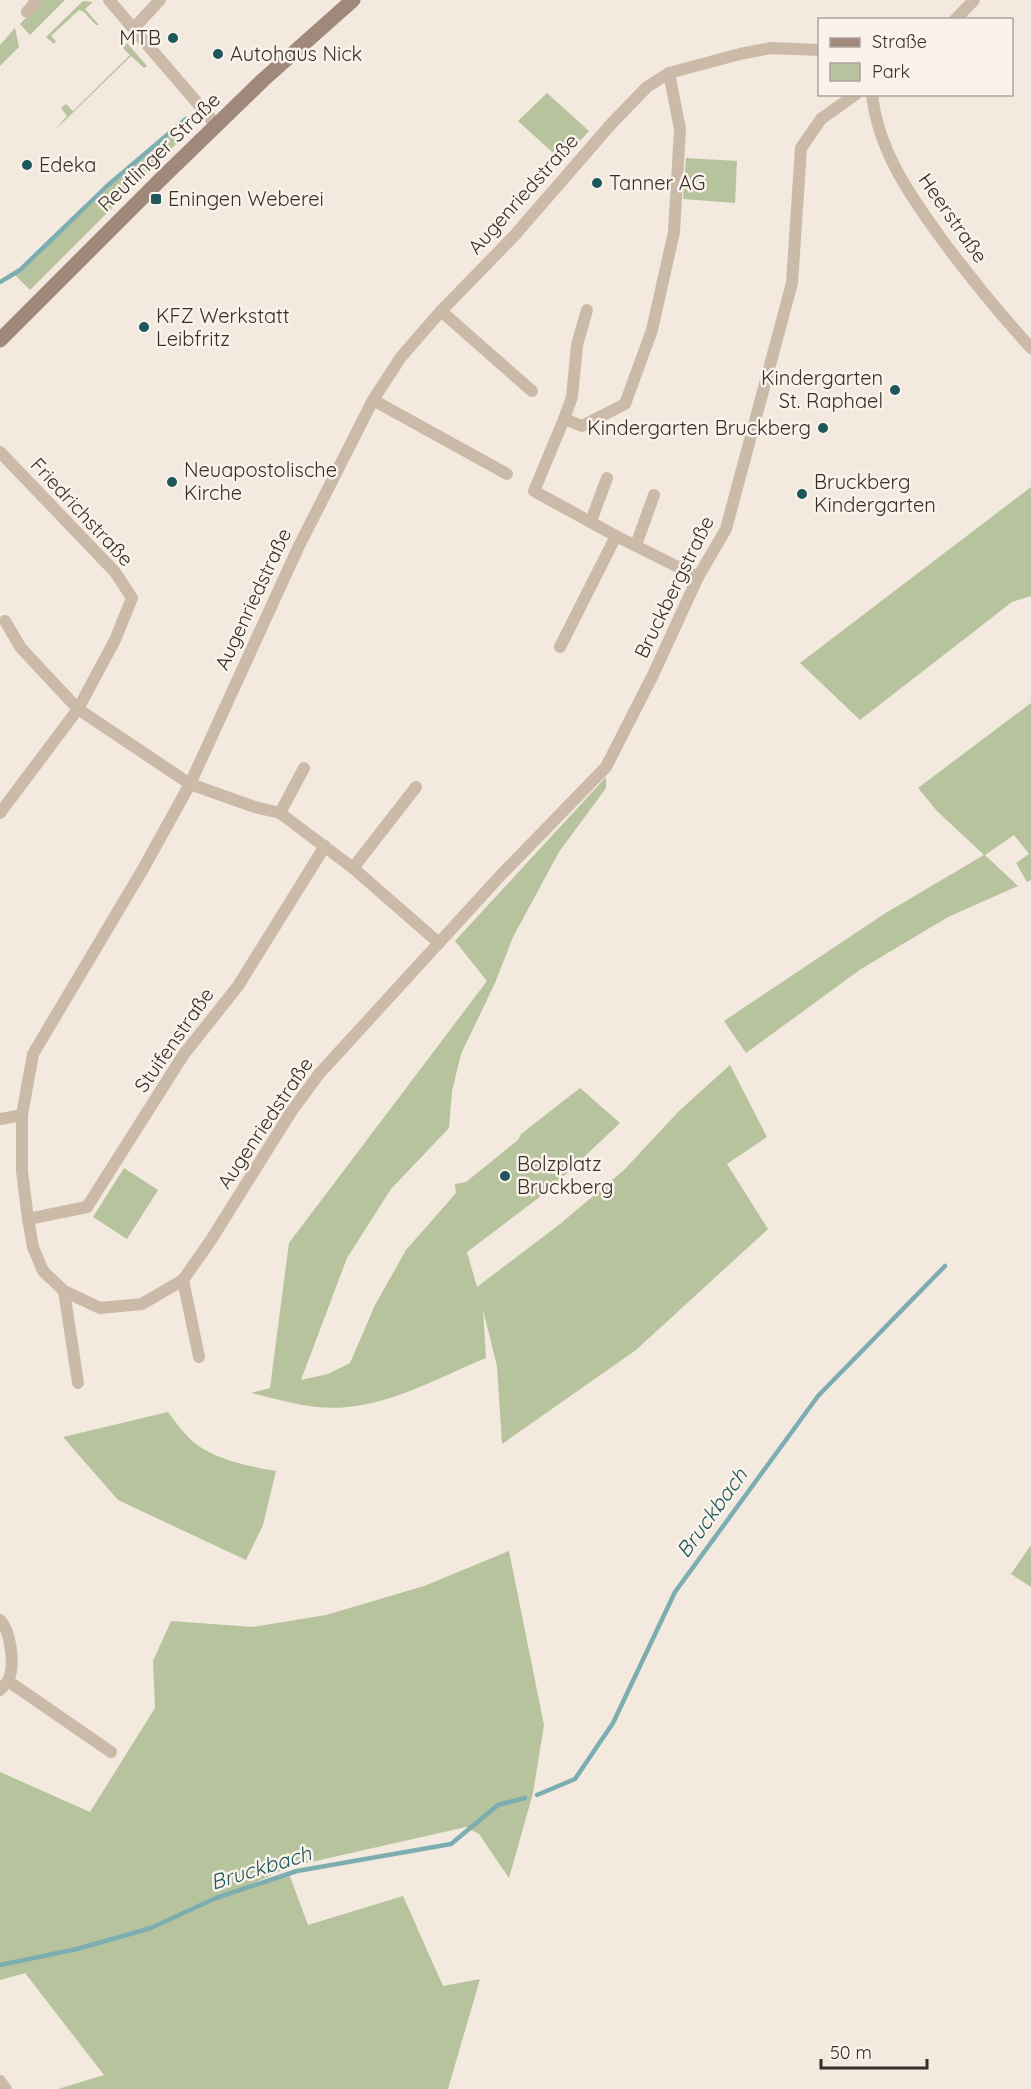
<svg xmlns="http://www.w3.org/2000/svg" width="1031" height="2089" font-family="Quicksand,sans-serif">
  <rect width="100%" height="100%" fill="#f3e9de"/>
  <!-- green -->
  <g fill="#b6c39d">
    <polygon points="43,0 65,0 30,35 20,24"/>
    <polygon points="83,1 93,2 85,9 99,25 96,25 84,12 79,10 51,36 56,41 54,44 46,37"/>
    <polygon points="15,28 19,47 0,66 0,45"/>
    <polygon points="127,43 147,66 144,68 131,56 53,132 67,116 61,108 66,104 73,111 130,55 123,48"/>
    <polygon points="547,93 589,131 562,161 518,121"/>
    <polygon points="186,122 188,130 183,137 30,290 15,275 108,188"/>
    <polygon points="686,158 737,161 735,203 683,199"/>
    <polygon points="1031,487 1031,596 1012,602 860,720 800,663"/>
    <polygon points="1031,703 1031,880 1027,882 1016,863 1029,854 1014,835 985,855 1018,886 948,917 861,969 746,1053 724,1021 884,914 984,855 937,811 918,788"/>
    <path d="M606,777V788L559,852L513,937L495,983L461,1054L452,1091L449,1128L391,1189L347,1258L301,1380L328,1374L350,1363L375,1305L406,1250L456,1193L455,1184L466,1182L518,1140L521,1134L580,1088L620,1123L549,1190L467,1252L477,1287L560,1224L624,1170L679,1111L730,1065L767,1137L727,1164L768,1229L636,1350L502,1444L497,1366L483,1310L486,1358C442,1376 395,1403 347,1407C315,1411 281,1400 251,1393L270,1388L289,1243L487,981L455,941Z"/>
    <polygon points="124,1168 158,1190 127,1239 93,1217"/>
    <path d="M168,1412C175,1421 181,1430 189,1438C208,1458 250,1467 276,1471L263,1525L246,1560L118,1500L63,1437Z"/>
    <polygon points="1031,1545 1031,1587 1011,1574"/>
    <polygon points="509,1551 544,1725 533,1793 509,1878 479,1834 466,1827 289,1867 234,1892 289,1874 308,1925 403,1896 443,1986 480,1979 448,2089 58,2089 104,2075 25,1973 0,1980 0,1772 90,1812 155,1708 153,1661 171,1621 253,1627 326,1615 424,1586"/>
  </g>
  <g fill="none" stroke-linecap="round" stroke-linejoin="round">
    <!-- stream -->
    <g stroke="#7caeb1" stroke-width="4.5">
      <polyline points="0,282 20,270 107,186 186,119"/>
      <polyline points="537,1795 575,1779 613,1723 675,1592 818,1396 945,1266"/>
      <polyline points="0,1965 77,1949 151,1928 216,1898 297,1871 451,1844 498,1805 525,1798"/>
    </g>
    <!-- street -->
    <g stroke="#ccbaa9" stroke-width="12">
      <polyline points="109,0 217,126"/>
      <polyline points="27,12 37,0"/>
      <polyline points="955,20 974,0"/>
      <polyline points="134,28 160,0"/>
      <polyline points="820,50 771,48 740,54 669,73 647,87 612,123 514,236 441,311 401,357 373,400 298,548 190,784 143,869 33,1054 22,1115 22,1171 28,1219 33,1247 43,1271 64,1291 100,1308 142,1304 183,1280 211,1240 291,1112 319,1074 501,875 606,767 653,675 698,577 726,529 792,283 801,148 821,119 856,94"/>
      <polyline points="669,73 680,129 674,232 652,330 625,404 582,426 564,419 534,491 616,536 698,577"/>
      <path d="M872,94C878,152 913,200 946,245C973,281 1001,315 1031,348"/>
      <polyline points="441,311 532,391"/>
      <polyline points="373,400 507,474"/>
      <polyline points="564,419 572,397 577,345 587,310"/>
      <polyline points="0,452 115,572 132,598 115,640 78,709 0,813"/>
      <polyline points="591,521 607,478"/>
      <polyline points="636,545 654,495"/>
      <polyline points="5,621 21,648 78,709 190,784 255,807 280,813 353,868 439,943"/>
      <polyline points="560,647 616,536"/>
      <polyline points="280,813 304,768"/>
      <polyline points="353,868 416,787"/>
      <polyline points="0,1119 22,1115"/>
      <polyline points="28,1219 87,1207 184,1054 238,986 325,846"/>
      <polyline points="183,1280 199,1357"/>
      <polyline points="64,1291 78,1383"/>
      <path d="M0,1620C11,1632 16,1668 7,1682C5,1685 2,1687 0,1690"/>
      <polyline points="8,1681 111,1752"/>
      <polyline points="0,2081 6,2089"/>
    </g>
    <!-- secondary -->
    <polyline stroke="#a0887b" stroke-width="15" points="0,340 161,179 263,80 353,0"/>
  </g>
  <!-- markers -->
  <g fill="#1e575b" stroke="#faf3eb" stroke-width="2">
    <circle cx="173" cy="38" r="6"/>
    <circle cx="218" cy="54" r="6"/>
    <circle cx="27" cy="165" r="6"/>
    <circle cx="597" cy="183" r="6"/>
    <rect x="150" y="193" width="12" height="12" rx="3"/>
    <circle cx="144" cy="327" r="6"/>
    <circle cx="895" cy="390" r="6"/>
    <circle cx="823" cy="428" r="6"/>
    <circle cx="172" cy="482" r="6"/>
    <circle cx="802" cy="494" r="6"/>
    <circle cx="505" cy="1176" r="6"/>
  </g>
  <g text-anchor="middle" stroke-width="5" stroke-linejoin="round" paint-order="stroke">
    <!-- poi labels -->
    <g font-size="20" fill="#392e29" stroke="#faf3eb" text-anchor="start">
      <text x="161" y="45" text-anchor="end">MTB</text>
      <text x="230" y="61">Autohaus Nick</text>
      <text x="39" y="172">Edeka</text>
      <text x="609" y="190">Tanner AG</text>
      <text x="168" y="206">Eningen Weberei</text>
      <text x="156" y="323">KFZ Werkstatt<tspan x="156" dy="23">Leibfritz</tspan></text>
      <text x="883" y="385" text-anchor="end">Kindergarten<tspan x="883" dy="23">St. Raphael</tspan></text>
      <text x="811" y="435" text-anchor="end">Kindergarten Bruckberg</text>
      <text x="184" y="477">Neuapostolische<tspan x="184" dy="23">Kirche</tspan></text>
      <text x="814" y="489">Bruckberg<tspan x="814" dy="23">Kindergarten</tspan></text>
      <text x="517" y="1171">Bolzplatz<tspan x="517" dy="23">Bruckberg</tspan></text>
    </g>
    <!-- street labels -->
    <g font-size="20" fill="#392e29" stroke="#faf3eb">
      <text transform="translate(159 152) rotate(-44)" y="7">Reutlinger Straße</text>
      <text transform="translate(523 194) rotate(-48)" y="7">Augenriedstraße</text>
      <text transform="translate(953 218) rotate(55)" y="7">Heerstraße</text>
      <text transform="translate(82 512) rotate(47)" y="7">Friedrichstraße</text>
      <text transform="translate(674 587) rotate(-64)" y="7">Bruckbergstraße</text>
      <text transform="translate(253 599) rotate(-65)" y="7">Augenriedstraße</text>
      <text transform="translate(174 1040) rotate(-55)" y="7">Stuifenstraße</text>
      <text transform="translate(265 1123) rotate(-56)" y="7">Augenriedstraße</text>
    </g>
    <!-- water labels -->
    <g font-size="21" font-style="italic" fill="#1e575b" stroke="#faf3eb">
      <text transform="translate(712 1513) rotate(-54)" y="7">Bruckbach</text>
      <text transform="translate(261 1868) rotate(-17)" y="7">Bruckbach</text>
    </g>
  </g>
  <!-- legend -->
  <rect x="818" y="18" width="195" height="78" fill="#faf3eb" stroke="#ada49d" stroke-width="1.5"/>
  <rect x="830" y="38" width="30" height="9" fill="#a0887b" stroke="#ada49d" stroke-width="1.5"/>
  <text x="872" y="48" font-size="18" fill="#392e29">Straße</text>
  <rect x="830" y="63" width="30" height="18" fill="#b6c39d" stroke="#ada49d" stroke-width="1.5"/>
  <text x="872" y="78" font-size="18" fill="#392e29">Park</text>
  <!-- scale -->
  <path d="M821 2059v9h106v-9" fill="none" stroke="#392e29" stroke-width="3"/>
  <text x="830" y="2059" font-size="18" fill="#392e29" stroke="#faf3eb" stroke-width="4.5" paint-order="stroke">50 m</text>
</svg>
